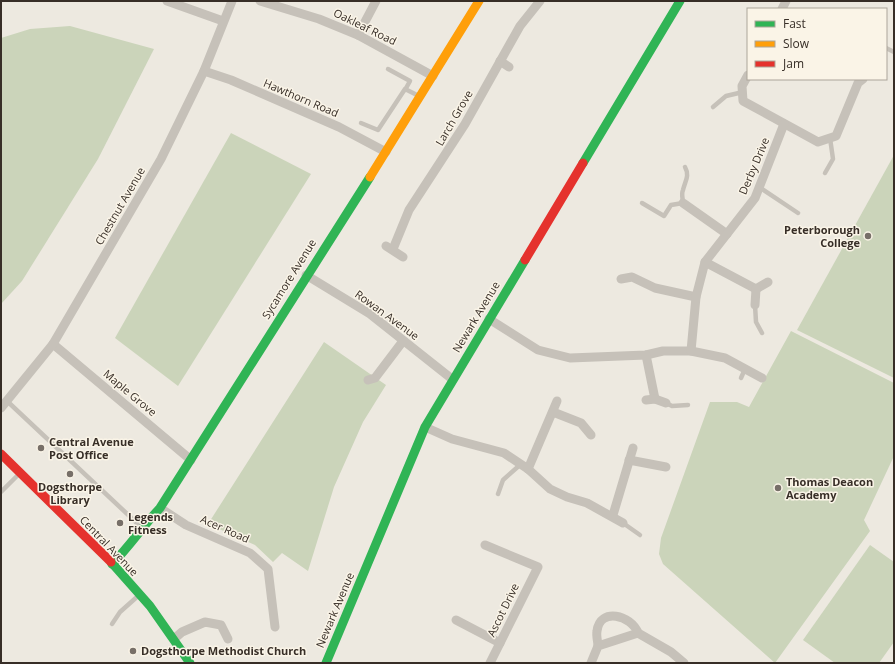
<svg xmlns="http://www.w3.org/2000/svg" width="895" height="664" font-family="'Open Sans',sans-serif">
  <rect width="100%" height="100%" fill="#ede9e0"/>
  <!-- green -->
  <g fill="#cbd4ba">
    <polygon points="70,26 154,49 98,159 22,281 1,304 1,38 30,29"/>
    <polygon points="231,133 311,174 178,386 115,338"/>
    <polygon points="894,155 894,378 797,330"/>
    <polygon points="791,331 894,383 894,456 864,520 870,531 775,663 663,564 659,554 661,538 710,402 737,402 749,407"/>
    <polygon points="324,342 386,385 363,422 334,487 308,571 282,553 273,562 255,545 208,524"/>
    <polygon points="870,545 894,562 894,642 879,663 835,663 803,640"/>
  </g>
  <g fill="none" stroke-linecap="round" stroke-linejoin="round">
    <!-- lane -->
    <g stroke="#c6c1b9" stroke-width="4.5">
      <polyline points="886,48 894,52"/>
      <polyline points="388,69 410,81 405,90"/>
      <polyline points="713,107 726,96 743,92"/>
      <polyline points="361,123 378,130 405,89 419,96"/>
      <polyline points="825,173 833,159 830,138"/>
      <polyline points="759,187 798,213"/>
      <path d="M642,203L664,216L671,205L683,203C683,199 681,194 683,190C685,181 690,176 685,167"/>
      <polyline points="755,305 756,322 762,333"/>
      <polyline points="741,378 745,369"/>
      <polyline points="7,401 140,526"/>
      <polyline points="666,403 672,406 688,405"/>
      <polyline points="1,492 19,474"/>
      <polyline points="498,494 503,480 521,464"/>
      <polyline points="623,523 640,535"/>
      <polyline points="112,624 120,612 138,596"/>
    </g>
    <!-- street -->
    <g stroke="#c6c1b9" stroke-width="9">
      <polyline points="167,1 223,21"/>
      <polyline points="260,1 319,19 358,35 433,76"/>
      <polyline points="782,9 786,1"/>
      <polyline points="358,35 376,1"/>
      <polyline points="500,61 509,67"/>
      <polyline points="204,71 231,80 339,127 386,152"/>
      <polyline points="748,75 742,86 743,101 818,142 836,136 858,83 863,79"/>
      <polyline points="683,203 727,234"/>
      <polyline points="386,246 403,257"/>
      <polyline points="393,249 409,210 465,124 520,26 540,1"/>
      <polyline points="705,262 756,289"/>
      <polyline points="306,275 370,314 452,379"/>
      <polyline points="621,279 632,277 655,288 696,297"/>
      <polyline points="756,289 768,282"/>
      <polyline points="755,305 756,289"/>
      <polyline points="489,319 538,350 570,358 646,355 663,351 691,351 725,358 762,378"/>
      <polyline points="53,344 191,460"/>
      <polyline points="691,351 696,297 705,262 755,198 784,124"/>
      <polyline points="646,355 655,399"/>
      <polyline points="368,380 375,378 403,341"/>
      <polyline points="646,400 655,399 666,403"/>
      <polyline points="1,408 53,344 161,159 204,71 232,1"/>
      <polyline points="553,412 581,423 591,435"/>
      <polyline points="425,427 452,439 504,453 528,469 550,489 567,497 587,503 623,523"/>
      <polyline points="629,460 666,467"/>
      <polyline points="528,469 557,401"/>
      <polyline points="160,508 186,525 250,553 268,569 275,627"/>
      <polyline points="613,515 633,448"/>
      <polyline points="485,545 538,567 490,663"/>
      <polyline points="456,620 500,643"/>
      <polyline points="175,638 182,632 205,622 221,625 228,639"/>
      <path d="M598,646C598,642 596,636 597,631C600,607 631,615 638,633"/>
      <polyline points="591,663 598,646 638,633 671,652 684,663"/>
    </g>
    <!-- fast -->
    <g stroke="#30b455" stroke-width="9">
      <polyline points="583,163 680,1"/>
      <polyline points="111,562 150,606 190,663"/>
      <path d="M112,564C129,547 143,526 160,508L370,177"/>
      <polyline points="326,663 425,427 525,260"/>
    </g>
    <!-- slow -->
    <polyline stroke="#ff9f0a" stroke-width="9" points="370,177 479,1"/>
    <!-- jam -->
    <g stroke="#e5322d" stroke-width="9">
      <polyline points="525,260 583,163"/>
      <polyline points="1,454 111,562"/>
    </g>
  </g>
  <!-- markers -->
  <g fill="#776f68" stroke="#faf4e7" stroke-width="1.5">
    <circle cx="868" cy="236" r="4"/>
    <circle cx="41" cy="448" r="4"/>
    <circle cx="70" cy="474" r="4"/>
    <circle cx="778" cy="488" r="4"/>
    <circle cx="120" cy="523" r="4"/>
    <circle cx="133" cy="651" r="4"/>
  </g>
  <g text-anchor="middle" stroke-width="3" stroke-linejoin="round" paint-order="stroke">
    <!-- street labels -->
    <g font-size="11" fill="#372e27" stroke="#faf4e7">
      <text transform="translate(365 27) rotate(26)" y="4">Oakleaf Road</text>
      <text transform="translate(301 98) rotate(23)" y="4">Hawthorn Road</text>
      <text transform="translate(454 118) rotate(-60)" y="4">Larch Grove</text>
      <text transform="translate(754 166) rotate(-67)" y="4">Derby Drive</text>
      <text transform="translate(120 206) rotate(-60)" y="4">Chestnut Avenue</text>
      <text transform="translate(289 279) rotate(-58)" y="4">Sycamore Avenue</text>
      <text transform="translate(387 315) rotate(36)" y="4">Rowan Avenue</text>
      <text transform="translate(476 317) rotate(-59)" y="4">Newark Avenue</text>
      <text transform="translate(130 393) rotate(40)" y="4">Maple Grove</text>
      <text transform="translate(225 529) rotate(24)" y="4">Acer Road</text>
      <text transform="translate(109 546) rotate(46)" y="4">Central Avenue</text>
      <text transform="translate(335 610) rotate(-67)" y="4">Newark Avenue</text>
      <text transform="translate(503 610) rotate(-64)" y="4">Ascot Drive</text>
    </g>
    <!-- poi labels -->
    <g font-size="11" font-weight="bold" fill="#372e27" stroke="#faf4e7" text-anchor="start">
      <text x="860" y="234" text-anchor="end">Peterborough<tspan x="860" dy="13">College</tspan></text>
      <text x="49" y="446">Central Avenue<tspan x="49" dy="13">Post Office</tspan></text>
      <text x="786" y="486">Thomas Deacon<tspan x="786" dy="13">Academy</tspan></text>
      <text x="70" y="491" text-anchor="middle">Dogsthorpe<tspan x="70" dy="13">Library</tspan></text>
      <text x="128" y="521">Legends<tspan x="128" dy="13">Fitness</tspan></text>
      <text x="141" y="655">Dogsthorpe Methodist Church</text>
    </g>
  </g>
  <!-- border -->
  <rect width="895" height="664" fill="none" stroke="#372e27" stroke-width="4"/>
  <!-- legend -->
  <rect x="747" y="8" width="140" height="72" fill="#faf4e7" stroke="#aca59a"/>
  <rect x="755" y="21" width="20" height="6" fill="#30b455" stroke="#aca59a"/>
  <text x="783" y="28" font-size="12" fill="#372e27">Fast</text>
  <rect x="755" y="41" width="20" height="6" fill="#ff9f0a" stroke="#aca59a"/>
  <text x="783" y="48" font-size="12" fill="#372e27">Slow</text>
  <rect x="755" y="61" width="20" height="6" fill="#e5322d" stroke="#aca59a"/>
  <text x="783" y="68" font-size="12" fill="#372e27">Jam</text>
</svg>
